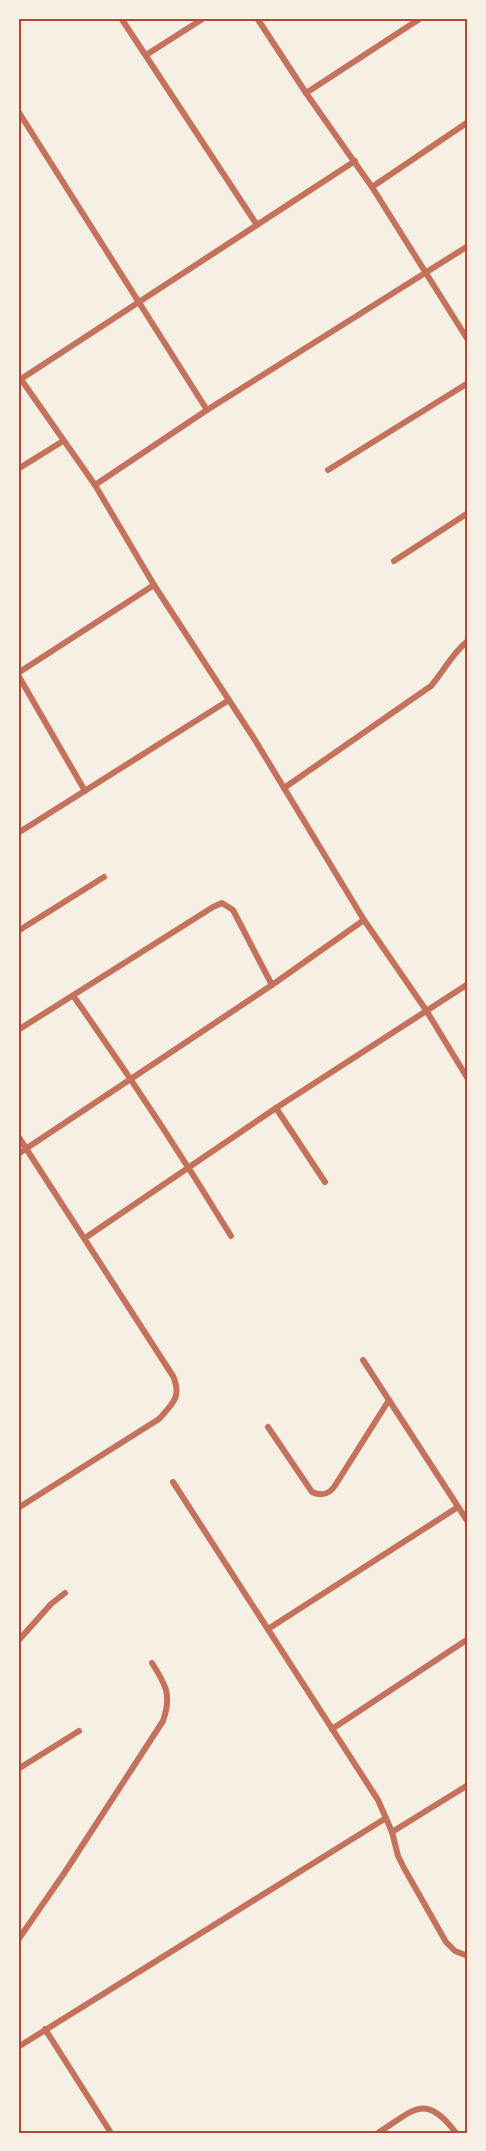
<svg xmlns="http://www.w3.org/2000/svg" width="486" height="2151" font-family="'PT Sans Narrow',sans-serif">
  <rect width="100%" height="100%" fill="#f6efe4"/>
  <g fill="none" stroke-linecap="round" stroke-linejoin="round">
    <!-- minor -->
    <g stroke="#c5725c" stroke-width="6">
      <polyline points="121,18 257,225"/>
      <polyline points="257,18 306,93 372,187 468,340"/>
      <polyline points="146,55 204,18"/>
      <polyline points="306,93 421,18"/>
      <polyline points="18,111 207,410"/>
      <polyline points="372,187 468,122"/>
      <polyline points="18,375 95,485 154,585 255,740 364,920 426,1010 468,1079"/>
      <polyline points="21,379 355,161"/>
      <polyline points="18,469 63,441"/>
      <polyline points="328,470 468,383"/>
      <polyline points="95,485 207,410 468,246"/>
      <polyline points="394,561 468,513"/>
      <polyline points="18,673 154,585"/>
      <polyline points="18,675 85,791"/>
      <path d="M284,788L431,686C444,671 453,652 468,641"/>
      <polyline points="18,833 229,700"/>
      <polyline points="18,931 104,877"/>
      <path d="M74,997C129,1075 181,1154 231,1236"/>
      <polyline points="18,1030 213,907 222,903 233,910 272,985"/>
      <polyline points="276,1108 325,1182"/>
      <path d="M18,1136L173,1376C182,1397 173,1403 159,1419L18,1508"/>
      <polyline points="18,1154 272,985 364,920"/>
      <polyline points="85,1238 276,1108 468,984"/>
      <polyline points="363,1360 468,1522"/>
      <path d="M268,1427L312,1492C323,1497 330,1494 336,1484L389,1400"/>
      <polyline points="173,1482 378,1800 392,1832 398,1856 404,1868 446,1942 455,1951 468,1956"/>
      <polyline points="268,1629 458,1507"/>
      <polyline points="18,1641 51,1604 65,1593"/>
      <polyline points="332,1729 468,1639"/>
      <polyline points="18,1769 79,1731"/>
      <polyline points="392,1832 468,1785"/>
      <path d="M18,1940L65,1872L163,1721C172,1695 166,1685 152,1663"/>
      <polyline points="45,2029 111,2133"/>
      <polyline points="18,2047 386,1818"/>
      <path d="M378,2133C413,2111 425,2091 456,2133"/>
    </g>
  </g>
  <!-- border -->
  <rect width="486" height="2151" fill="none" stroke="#f6efe4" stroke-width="39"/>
  <rect x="20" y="20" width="446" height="2112" fill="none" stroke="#b5482f" stroke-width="2"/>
</svg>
